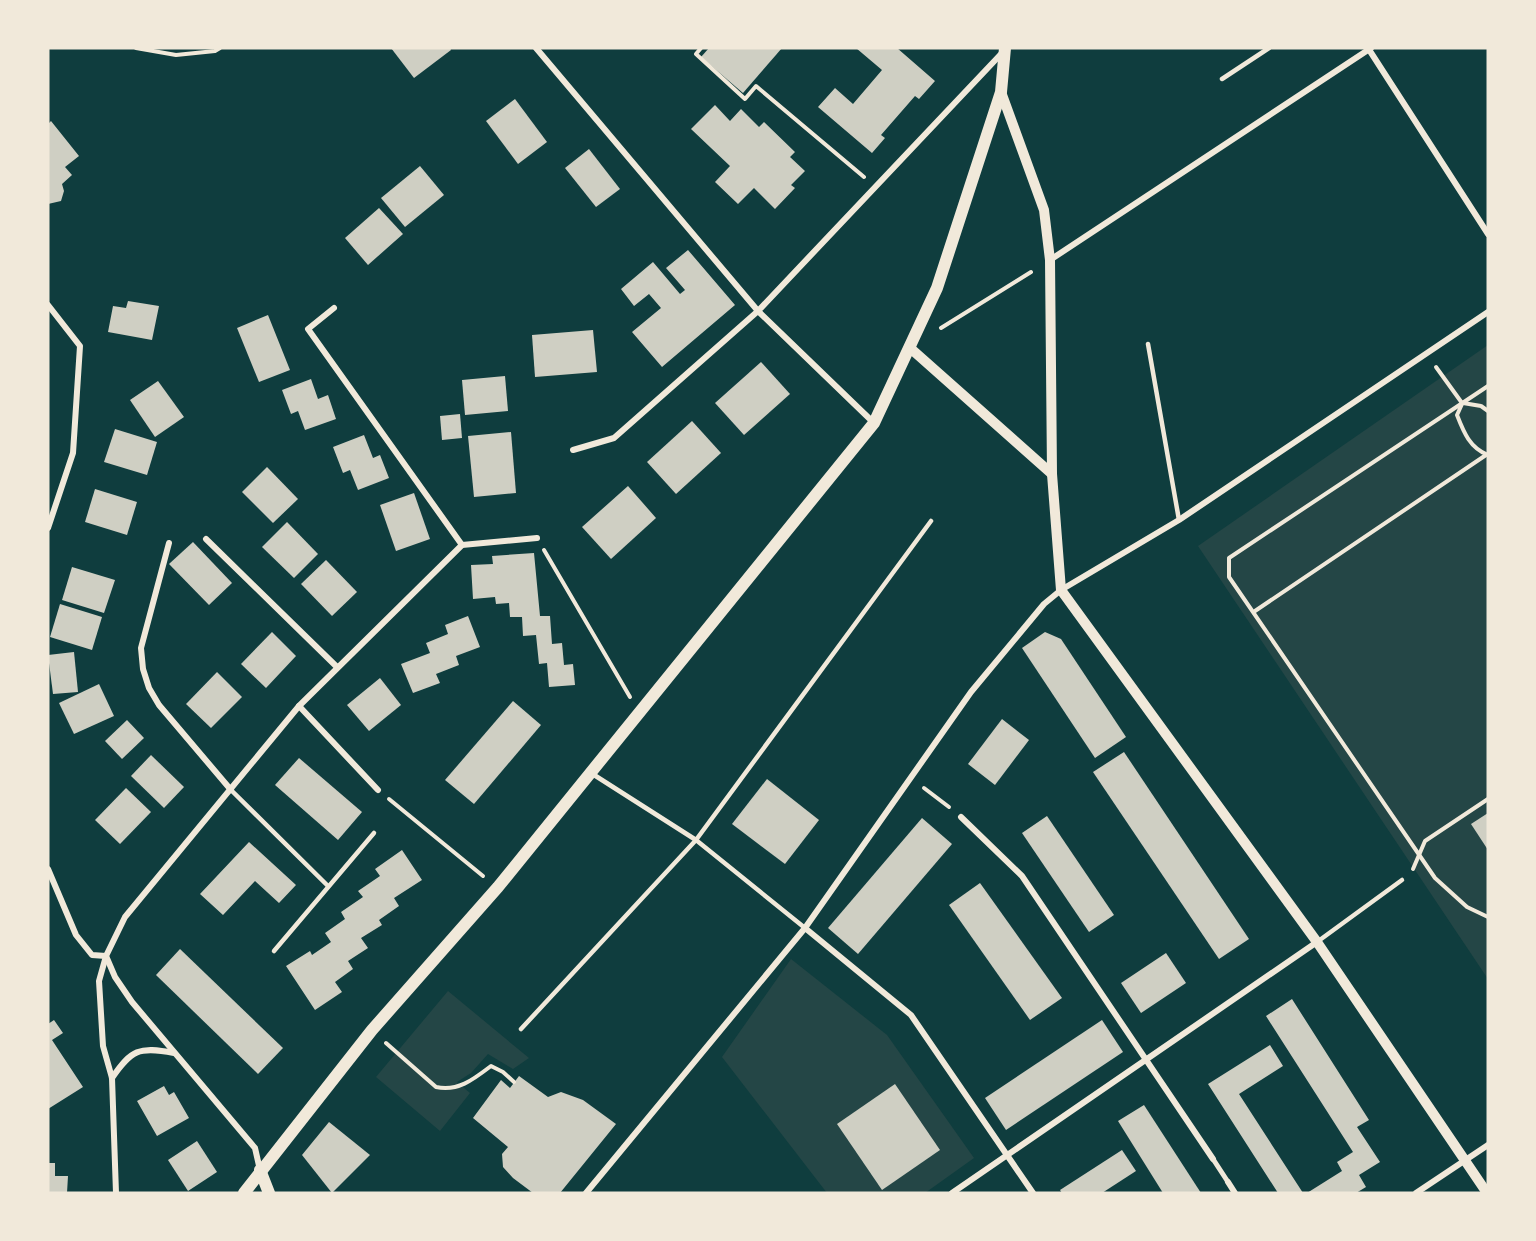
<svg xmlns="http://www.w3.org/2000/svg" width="1536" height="1241" font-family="Montserrat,sans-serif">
  <rect width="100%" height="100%" fill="#0f3d3e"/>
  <!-- green -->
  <g fill="#244646">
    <polygon points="1488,345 1488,979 1198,546"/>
    <polygon points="791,959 887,1035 974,1158 925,1193 827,1193 722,1057"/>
    <polygon points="448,991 529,1058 513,1069 488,1054 471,1073 457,1082 470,1093 440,1131 376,1077"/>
  </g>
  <!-- building -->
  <g fill="#cfcfc3">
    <polygon points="391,48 450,48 451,50 414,78"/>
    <polygon points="709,48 782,48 743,93 701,57"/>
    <polygon points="856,48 897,48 935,81 919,99 915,96 881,135 885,138 872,153 818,107 835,88 853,104 882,70"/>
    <polygon points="515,99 547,142 518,164 486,121"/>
    <polygon points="715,105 730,121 741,109 759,127 764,122 795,152 790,157 805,171 791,185 795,188 775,209 754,188 738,204 715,182 730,166 691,129"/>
    <polygon points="51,121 79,156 65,167 72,175 62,184 64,191 61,201 48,204 48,124"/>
    <polygon points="589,149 620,189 596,207 565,168"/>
    <polygon points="420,166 444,195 405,227 381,198"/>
    <polygon points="379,208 403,234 368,265 345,238"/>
    <polygon points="688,250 735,305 662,367 632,332 661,308 649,294 634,306 621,289 653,262 680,294 685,290 666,268"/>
    <polygon points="128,301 159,306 152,340 108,332 113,306 126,308"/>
    <polygon points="268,315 290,370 259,382 237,328"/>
    <polygon points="593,330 597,372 535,377 532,335"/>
    <polygon points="761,362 790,394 744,435 715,403"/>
    <polygon points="505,376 508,411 465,415 462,380"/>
    <polygon points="311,379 318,399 328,395 336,419 305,430 298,411 291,414 282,390"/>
    <polygon points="158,381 184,417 155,437 130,400"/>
    <polygon points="460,414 462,438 442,440 440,416"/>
    <polygon points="692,421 721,453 676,494 647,462"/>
    <polygon points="115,429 157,442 147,475 104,462"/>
    <polygon points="511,432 516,493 474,497 468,436"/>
    <polygon points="364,435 373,458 380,455 389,478 358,490 350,470 343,473 333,447"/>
    <polygon points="267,467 298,499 273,523 242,492"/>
    <polygon points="628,486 656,518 611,559 582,527"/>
    <polygon points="95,489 137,502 127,535 85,522"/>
    <polygon points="414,493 430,539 396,551 380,505"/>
    <polygon points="287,522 318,554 294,578 262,547"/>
    <polygon points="193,542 232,583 209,605 169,564"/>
    <polygon points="534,553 540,616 550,616 552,644 562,643 564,665 573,664 575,685 549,687 547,663 539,664 536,635 523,636 522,617 510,617 509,603 496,604 495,597 473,599 471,565 493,564 492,556"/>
    <polygon points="326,560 357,592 332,616 301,584"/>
    <polygon points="72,567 115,580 104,613 62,600"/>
    <polygon points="60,604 102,617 92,650 50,637"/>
    <polygon points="468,616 480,647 456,656 459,665 436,674 440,683 413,693 401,664 430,653 426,643 448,634 445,625"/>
    <polygon points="272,632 296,656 266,688 241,664"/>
    <polygon points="1045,632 1061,639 1126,737 1095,758 1022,648"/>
    <polygon points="74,652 78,692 53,694 48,655"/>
    <polygon points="217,672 242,697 211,728 186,704"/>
    <polygon points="380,678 401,705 369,731 347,705"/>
    <polygon points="99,684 114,716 74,734 59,703"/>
    <polygon points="513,701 541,725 474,804 445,780"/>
    <polygon points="1002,719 1029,740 995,785 968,764"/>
    <polygon points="127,720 144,738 122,759 105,741"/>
    <polygon points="1124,752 1249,939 1219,959 1093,772"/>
    <polygon points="151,755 184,787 164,808 131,776"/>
    <polygon points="299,758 362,812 338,840 275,785"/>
    <polygon points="767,779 819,820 785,864 732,824"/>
    <polygon points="126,788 151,812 120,844 95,820"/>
    <polygon points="1488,813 1488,850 1471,824"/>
    <polygon points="1047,816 1114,915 1089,932 1022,833"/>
    <polygon points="922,818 952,844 858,954 828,928"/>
    <polygon points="249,842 296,885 279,903 255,881 223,915 200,894"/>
    <polygon points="402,850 422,880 394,898 399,906 379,920 382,925 361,938 368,948 348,961 353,969 335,982 342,992 315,1010 286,966 310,951 312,955 331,942 325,933 345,919 341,912 363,897 358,891 380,876 375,869"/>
    <polygon points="980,883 1062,998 1030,1020 949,905"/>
    <polygon points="180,949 283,1048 258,1074 156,975"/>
    <polygon points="1166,953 1186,983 1141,1013 1121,983"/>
    <polygon points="1292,999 1369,1120 1357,1127 1380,1162 1359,1175 1366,1187 1356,1193 1307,1193 1342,1171 1337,1162 1353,1152 1266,1016"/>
    <polygon points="54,1020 63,1033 52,1040 83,1087 48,1109 48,1024"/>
    <polygon points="1102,1020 1123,1052 1006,1130 985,1098"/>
    <polygon points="1270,1045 1283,1066 1239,1094 1303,1193 1278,1193 1208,1084"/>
    <polygon points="519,1076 548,1097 561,1092 583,1100 616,1124 560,1193 533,1193 513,1178 503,1167 502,1154 508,1147 473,1118 501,1080 510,1088"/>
    <polygon points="895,1084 940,1150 882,1190 837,1124"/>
    <polygon points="164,1086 169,1095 174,1092 189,1118 157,1136 137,1101"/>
    <polygon points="1144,1105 1201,1193 1163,1193 1118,1121"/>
    <polygon points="329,1122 370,1155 332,1193 302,1155"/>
    <polygon points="197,1141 217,1172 188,1191 168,1160"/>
    <polygon points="1122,1150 1136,1171 1102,1193 1062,1193 1060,1190"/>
    <polygon points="48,1163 55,1163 55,1176 68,1176 67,1193 48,1193"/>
  </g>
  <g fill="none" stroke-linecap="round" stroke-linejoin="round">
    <!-- path -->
    <g stroke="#f1e9da" stroke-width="4">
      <polyline points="136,48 176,55 215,51 220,48"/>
      <polyline points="701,48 696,54 745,99 756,86 864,177"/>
      <polyline points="941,328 1031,272"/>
      <polyline points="1436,367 1462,403"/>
      <polyline points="1488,386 1229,558 1229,577 1435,878 1467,907 1488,917"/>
      <polyline points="1463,403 1481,406 1488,411"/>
      <path d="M1462,404L1457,415C1464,433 1470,448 1488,455"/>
      <polyline points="544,550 630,697"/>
      <polyline points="1255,611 1486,455"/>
      <polyline points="924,788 949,807"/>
      <polyline points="389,799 483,876"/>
      <polyline points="1413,869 1425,841 1488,799"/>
      <path d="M386,1043L436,1087C458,1092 474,1079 491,1066L503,1072L514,1082"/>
    </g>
    <!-- service -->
    <g stroke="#f1e9da" stroke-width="4.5">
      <polyline points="1222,79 1269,48"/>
      <polyline points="1148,344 1179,520"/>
      <polyline points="231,790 328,886"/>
      <polyline points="696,840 805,928"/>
      <polyline points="1317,942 1402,880"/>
      <polyline points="274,951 374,833"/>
      <polyline points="521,1029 696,840 931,521"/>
    </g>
    <!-- pedestrian -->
    <g stroke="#f1e9da" stroke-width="5">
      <polyline points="591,773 696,840"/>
      <polyline points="1213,1159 1228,1182"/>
    </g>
    <!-- minor -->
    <g stroke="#f1e9da" stroke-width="6">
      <polyline points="536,48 758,311 874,423"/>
      <polyline points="1368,48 1488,234"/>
      <polyline points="1050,260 1371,48"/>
      <polyline points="48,305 80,346 73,453 48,528"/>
      <polyline points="334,308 308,329 462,545"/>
      <polyline points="573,450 614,438 758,311 1002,53"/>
      <polyline points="206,539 337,667"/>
      <polyline points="169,543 141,648 143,669 149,688 159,705 231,790"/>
      <polyline points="299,706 378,790"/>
      <polyline points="961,817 1022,876 1213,1159"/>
      <polyline points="48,869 76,935 92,955 106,956"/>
      <polyline points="805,928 911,1015 1033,1193"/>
      <polyline points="106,956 115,977 132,1002 255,1148 260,1170"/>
      <path d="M112,1078C131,1050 139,1046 174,1053"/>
      <polyline points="1228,1182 1235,1193"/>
      <polyline points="116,1193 112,1078 103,1046 99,981 106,956 125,917 299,706 462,545 537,538"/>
      <polyline points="586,1193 805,928 971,692 1044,604 1061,590 1179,520 1488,312"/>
      <polyline points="952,1193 1317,942"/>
      <polyline points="1416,1193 1488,1145"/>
    </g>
    <!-- tertiary -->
    <g stroke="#f1e9da" stroke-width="10">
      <polyline points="1001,92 1044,210 1050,260 1052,474 1061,590 1317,942 1487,1193"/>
      <polyline points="909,347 1052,474"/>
    </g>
    <!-- secondary -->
    <g stroke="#f1e9da" stroke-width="12">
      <polyline points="260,1170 269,1193"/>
      <polyline points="244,1193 372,1030 498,887 874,423 937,288 1001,92 1005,48"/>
    </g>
  </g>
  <!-- border -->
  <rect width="1536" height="1241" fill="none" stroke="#f1e9da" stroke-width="99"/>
</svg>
